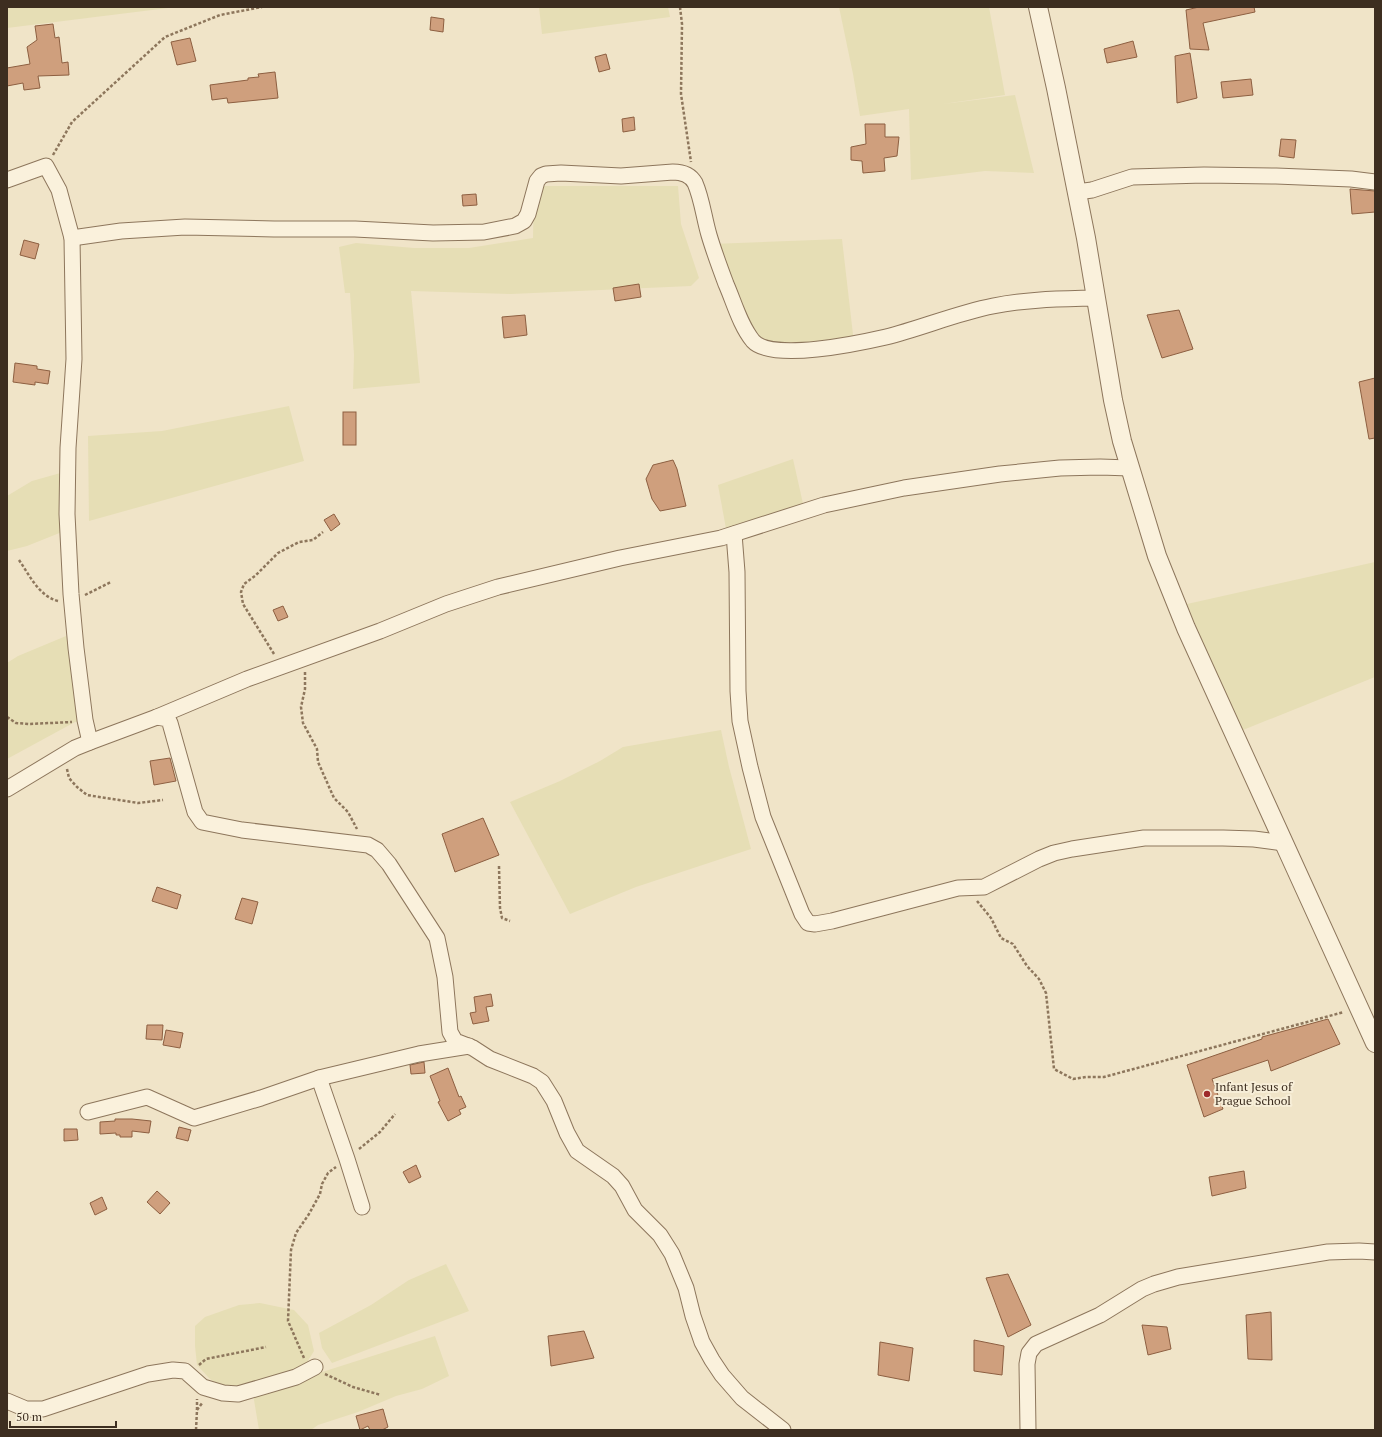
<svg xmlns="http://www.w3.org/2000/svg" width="1382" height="1437" font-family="'PT Serif',serif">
  <rect width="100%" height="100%" fill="#f0e4c8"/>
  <!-- farmland -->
  <g fill="#e6deb5">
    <polygon points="7,7 176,7 7,28"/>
    <polygon points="539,7 668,7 670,17 542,34"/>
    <polygon points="839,7 989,7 1005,95 943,104 1015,95 1034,173 985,171 911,180 909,109 860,116 853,74"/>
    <polygon points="534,186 678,186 681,224 699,278 691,286 511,294 411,291 420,383 353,389 354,355 350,293 345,293 339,247 356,243 414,248 469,248 533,238"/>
    <polygon points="842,239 854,343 761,346 712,244"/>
    <polygon points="289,406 304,461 89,521 88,436 162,431"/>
    <polygon points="793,459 804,508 727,534 718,485"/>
    <polygon points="64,472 62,532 27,546 7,551 7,496 32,481"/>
    <polygon points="1375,562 1375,677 1243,730 1215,674 1187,604"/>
    <polygon points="66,636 85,720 75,722 7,759 7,663 18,656"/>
    <polygon points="721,730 729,767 751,849 636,887 570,914 510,802 560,781 600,761 623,747"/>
    <polygon points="446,1264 469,1311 332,1363 322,1348 319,1333 371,1305 409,1280"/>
    <polygon points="260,1303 294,1310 308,1325 314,1351 306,1364 283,1377 224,1388 210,1379 197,1365 195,1346 195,1326 205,1317 239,1305"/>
    <polygon points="435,1336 449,1376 422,1389 396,1396 358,1412 318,1425 311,1430 259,1430 253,1394"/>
  </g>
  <!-- building -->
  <g fill="#cf9f7d" stroke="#8d5f41">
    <polygon points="1199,7 1254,7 1255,12 1203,23 1209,50 1190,49 1186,10"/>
    <polygon points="431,17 444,19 443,32 430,30"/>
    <polygon points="53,24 55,38 59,37 62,63 68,62 69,75 38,76 40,88 24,90 23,83 7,86 7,68 30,64 27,47 37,40 35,26"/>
    <polygon points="190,38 196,61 177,65 171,42"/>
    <polygon points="1133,41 1137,57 1107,63 1104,49"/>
    <polygon points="1190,53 1197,98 1177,103 1175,56"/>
    <polygon points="606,54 610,69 599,72 595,57"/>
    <polygon points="275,72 278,98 228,103 227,98 212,100 210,85 248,80 248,78 259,77 258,74"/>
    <polygon points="1251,79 1253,95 1223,98 1221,82"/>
    <polygon points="634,117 635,130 623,132 622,119"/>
    <polygon points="865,124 885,124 885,137 899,137 897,156 884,158 885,171 863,173 862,161 851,160 851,147 866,144"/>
    <polygon points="1281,139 1296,140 1294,158 1279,156"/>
    <polygon points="1350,189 1375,191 1375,212 1352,214"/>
    <polygon points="476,194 477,205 463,206 462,195"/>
    <polygon points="24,240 39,244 35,259 20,255"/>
    <polygon points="639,284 641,297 615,301 613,288"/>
    <polygon points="1179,310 1193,349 1162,358 1147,315"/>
    <polygon points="525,315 527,335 504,338 502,317"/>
    <polygon points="15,363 37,366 37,369 50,371 48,384 35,382 35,385 13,382"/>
    <polygon points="1375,378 1375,438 1369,439 1359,382"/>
    <rect x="343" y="412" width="13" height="33"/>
    <polygon points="673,460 677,469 686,506 660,511 652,499 646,479 653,465"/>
    <polygon points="334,514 340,524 331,531 324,520"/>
    <polygon points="283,606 288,617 278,621 273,610"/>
    <polygon points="170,758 176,781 154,785 150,761"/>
    <polygon points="483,818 499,855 455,872 442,834"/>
    <polygon points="157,887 181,895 177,909 152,901"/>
    <polygon points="242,898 258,902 252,924 235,919"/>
    <polygon points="491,994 493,1006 486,1007 489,1021 473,1024 470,1013 476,1012 474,997"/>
    <polygon points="1328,1019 1340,1044 1271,1071 1268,1060 1212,1079 1223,1109 1204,1117 1187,1065 1262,1039 1262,1037"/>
    <polygon points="147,1025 163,1025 162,1040 146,1039"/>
    <polygon points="166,1030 183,1033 180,1048 163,1045"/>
    <polygon points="424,1062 425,1073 411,1074 410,1065"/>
    <polygon points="448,1068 459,1097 461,1096 466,1107 459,1110 461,1114 448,1121 438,1102 440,1101 430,1076"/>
    <polygon points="115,1119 132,1119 151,1121 149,1133 132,1131 132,1137 120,1137 120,1135 116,1135 116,1133 100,1134 100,1122 115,1121"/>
    <polygon points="179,1127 191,1130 188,1141 176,1138"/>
    <polygon points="64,1129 77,1129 78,1140 64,1141"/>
    <polygon points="416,1165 421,1177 409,1183 403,1172"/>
    <polygon points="1244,1171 1246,1188 1212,1196 1209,1177"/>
    <polygon points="157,1191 170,1203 160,1214 147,1202"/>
    <polygon points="102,1197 107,1209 95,1215 90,1203"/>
    <polygon points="1008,1274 1031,1325 1008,1337 986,1278"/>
    <polygon points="1271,1312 1272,1360 1248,1359 1246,1315"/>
    <polygon points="1142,1325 1167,1327 1171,1349 1148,1355"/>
    <polygon points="584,1331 594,1358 551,1366 548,1336"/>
    <polygon points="974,1340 1004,1346 1002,1375 974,1371"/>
    <polygon points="880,1342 913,1348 909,1381 878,1375"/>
    <polygon points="383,1409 388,1427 382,1430 370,1430 368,1426 360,1430 356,1416"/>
  </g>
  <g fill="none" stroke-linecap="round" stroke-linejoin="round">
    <defs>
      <g id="minor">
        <polyline points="7,180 46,166 59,190 72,238 74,359 68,448 67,514 71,594 76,648 85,720 90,742"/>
        <polyline points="1077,192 1092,190 1132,177 1204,175 1276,176 1351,179 1375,182"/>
        <path d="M72,238L121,231L185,227L274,229H355L433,233L484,232L515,226L524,221L528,214L537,181L541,176L546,174L561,173L621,176L673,172C682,172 690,174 695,183C702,199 704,218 709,235C714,252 720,268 726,284C734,302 740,325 753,341C772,362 860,343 886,337C922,328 957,313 993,306C1027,299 1061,299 1095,298"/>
        <polyline points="734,534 737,572 738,691 740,721 750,767 763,817 802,914 808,923 815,924 832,921 958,888 984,887 1039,859 1054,853 1072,849 1144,838 1223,838 1254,839 1284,843"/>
        <polyline points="157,717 168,719 170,723 195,812 202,822 242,830 368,845 377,850 389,864 437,938 445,977 450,1032 455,1041 473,1048 490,1059 533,1076 542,1082 554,1101 567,1133 577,1151 613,1176 622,1186 635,1210 660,1235 672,1254 686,1288 693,1316 702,1342 712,1360 722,1375 742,1398 783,1430"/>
        <polyline points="7,789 75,748 90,742 157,717 247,679 380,631 446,604 498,587 620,558 721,538 824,505 904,488 1000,474 1060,468 1100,467 1130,468"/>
        <polyline points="319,1078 347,1159 362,1207"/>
        <polyline points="88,1112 147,1097 194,1118 261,1098 319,1078 419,1054 469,1046"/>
        <polyline points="7,1401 26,1409 43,1409 148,1374 173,1370 185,1371 203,1387 223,1393 238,1394 296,1377 315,1367"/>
        <polyline points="1028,1430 1027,1364 1029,1353 1036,1344 1100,1315 1142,1289 1154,1284 1178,1277 1328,1252 1359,1251 1375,1252"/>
      </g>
      <polyline id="tertiary" points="1038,7 1056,88 1086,238 1113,400 1122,441 1157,556 1186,628 1375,1043"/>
    </defs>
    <!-- minor casing -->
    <use href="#minor" stroke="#8d765c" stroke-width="17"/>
    <!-- tertiary casing -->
    <use href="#tertiary" stroke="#8d765c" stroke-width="20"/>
    <!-- path -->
    <g stroke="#8d765c" stroke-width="2.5" stroke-dasharray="3 2" stroke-linecap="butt">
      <polyline points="680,7 682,24 681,94 691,162"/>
      <polyline points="53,155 72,122 165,37 220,15 262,7"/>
      <path d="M19,560C30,576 39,596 58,601"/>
      <polyline points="85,595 111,582"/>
      <polyline points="274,654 243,604 241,592 244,584 255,576 278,553 299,542 313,540 323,532"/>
      <polyline points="305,672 305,689 301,707 303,723 317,749 318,762 334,798 348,812 357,829"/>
      <polyline points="7,717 16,723 29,724 72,722"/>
      <polyline points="67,769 69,778 77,787 87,795 138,803 163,800"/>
      <polyline points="499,866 500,908 502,918 510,921"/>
      <polyline points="977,901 991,918 1001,938 1013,944 1027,966 1039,979 1046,993 1054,1069 1073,1079 1086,1077 1104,1077 1344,1012"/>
      <polyline points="359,1149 380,1132 395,1114"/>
      <polyline points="304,1358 288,1321 291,1250 296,1233 309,1214 320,1194 322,1184 328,1173 336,1167"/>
      <polyline points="199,1365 206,1359 266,1347"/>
      <polyline points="325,1374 353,1387 381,1395"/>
      <polyline points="197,1410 197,1399"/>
      <polyline points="196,1430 197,1410 203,1402"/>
    </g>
    <!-- minor -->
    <use href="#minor" stroke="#faf1dc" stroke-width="15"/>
    <!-- tertiary -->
    <use href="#tertiary" stroke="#faf1dc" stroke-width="18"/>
  </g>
  <!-- markers -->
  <circle fill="#9e2a2b" stroke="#f7eed8" stroke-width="1.5" cx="1207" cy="1094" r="4"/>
  <g text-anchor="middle" stroke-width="4" stroke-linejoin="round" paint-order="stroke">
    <!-- poi labels -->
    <g font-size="12" fill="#3d2e20" stroke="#f7eed8" text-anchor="start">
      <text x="1215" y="1091">Infant Jesus of<tspan x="1215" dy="14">Prague School</tspan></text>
    </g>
  </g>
  <!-- border -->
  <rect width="1382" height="1437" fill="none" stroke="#3d2e20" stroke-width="16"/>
  <!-- scale -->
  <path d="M10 1421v6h106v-6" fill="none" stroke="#3d2e20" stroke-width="2"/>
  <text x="16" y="1421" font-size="12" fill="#3d2e20" stroke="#f7eed8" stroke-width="3" paint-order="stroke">50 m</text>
</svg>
